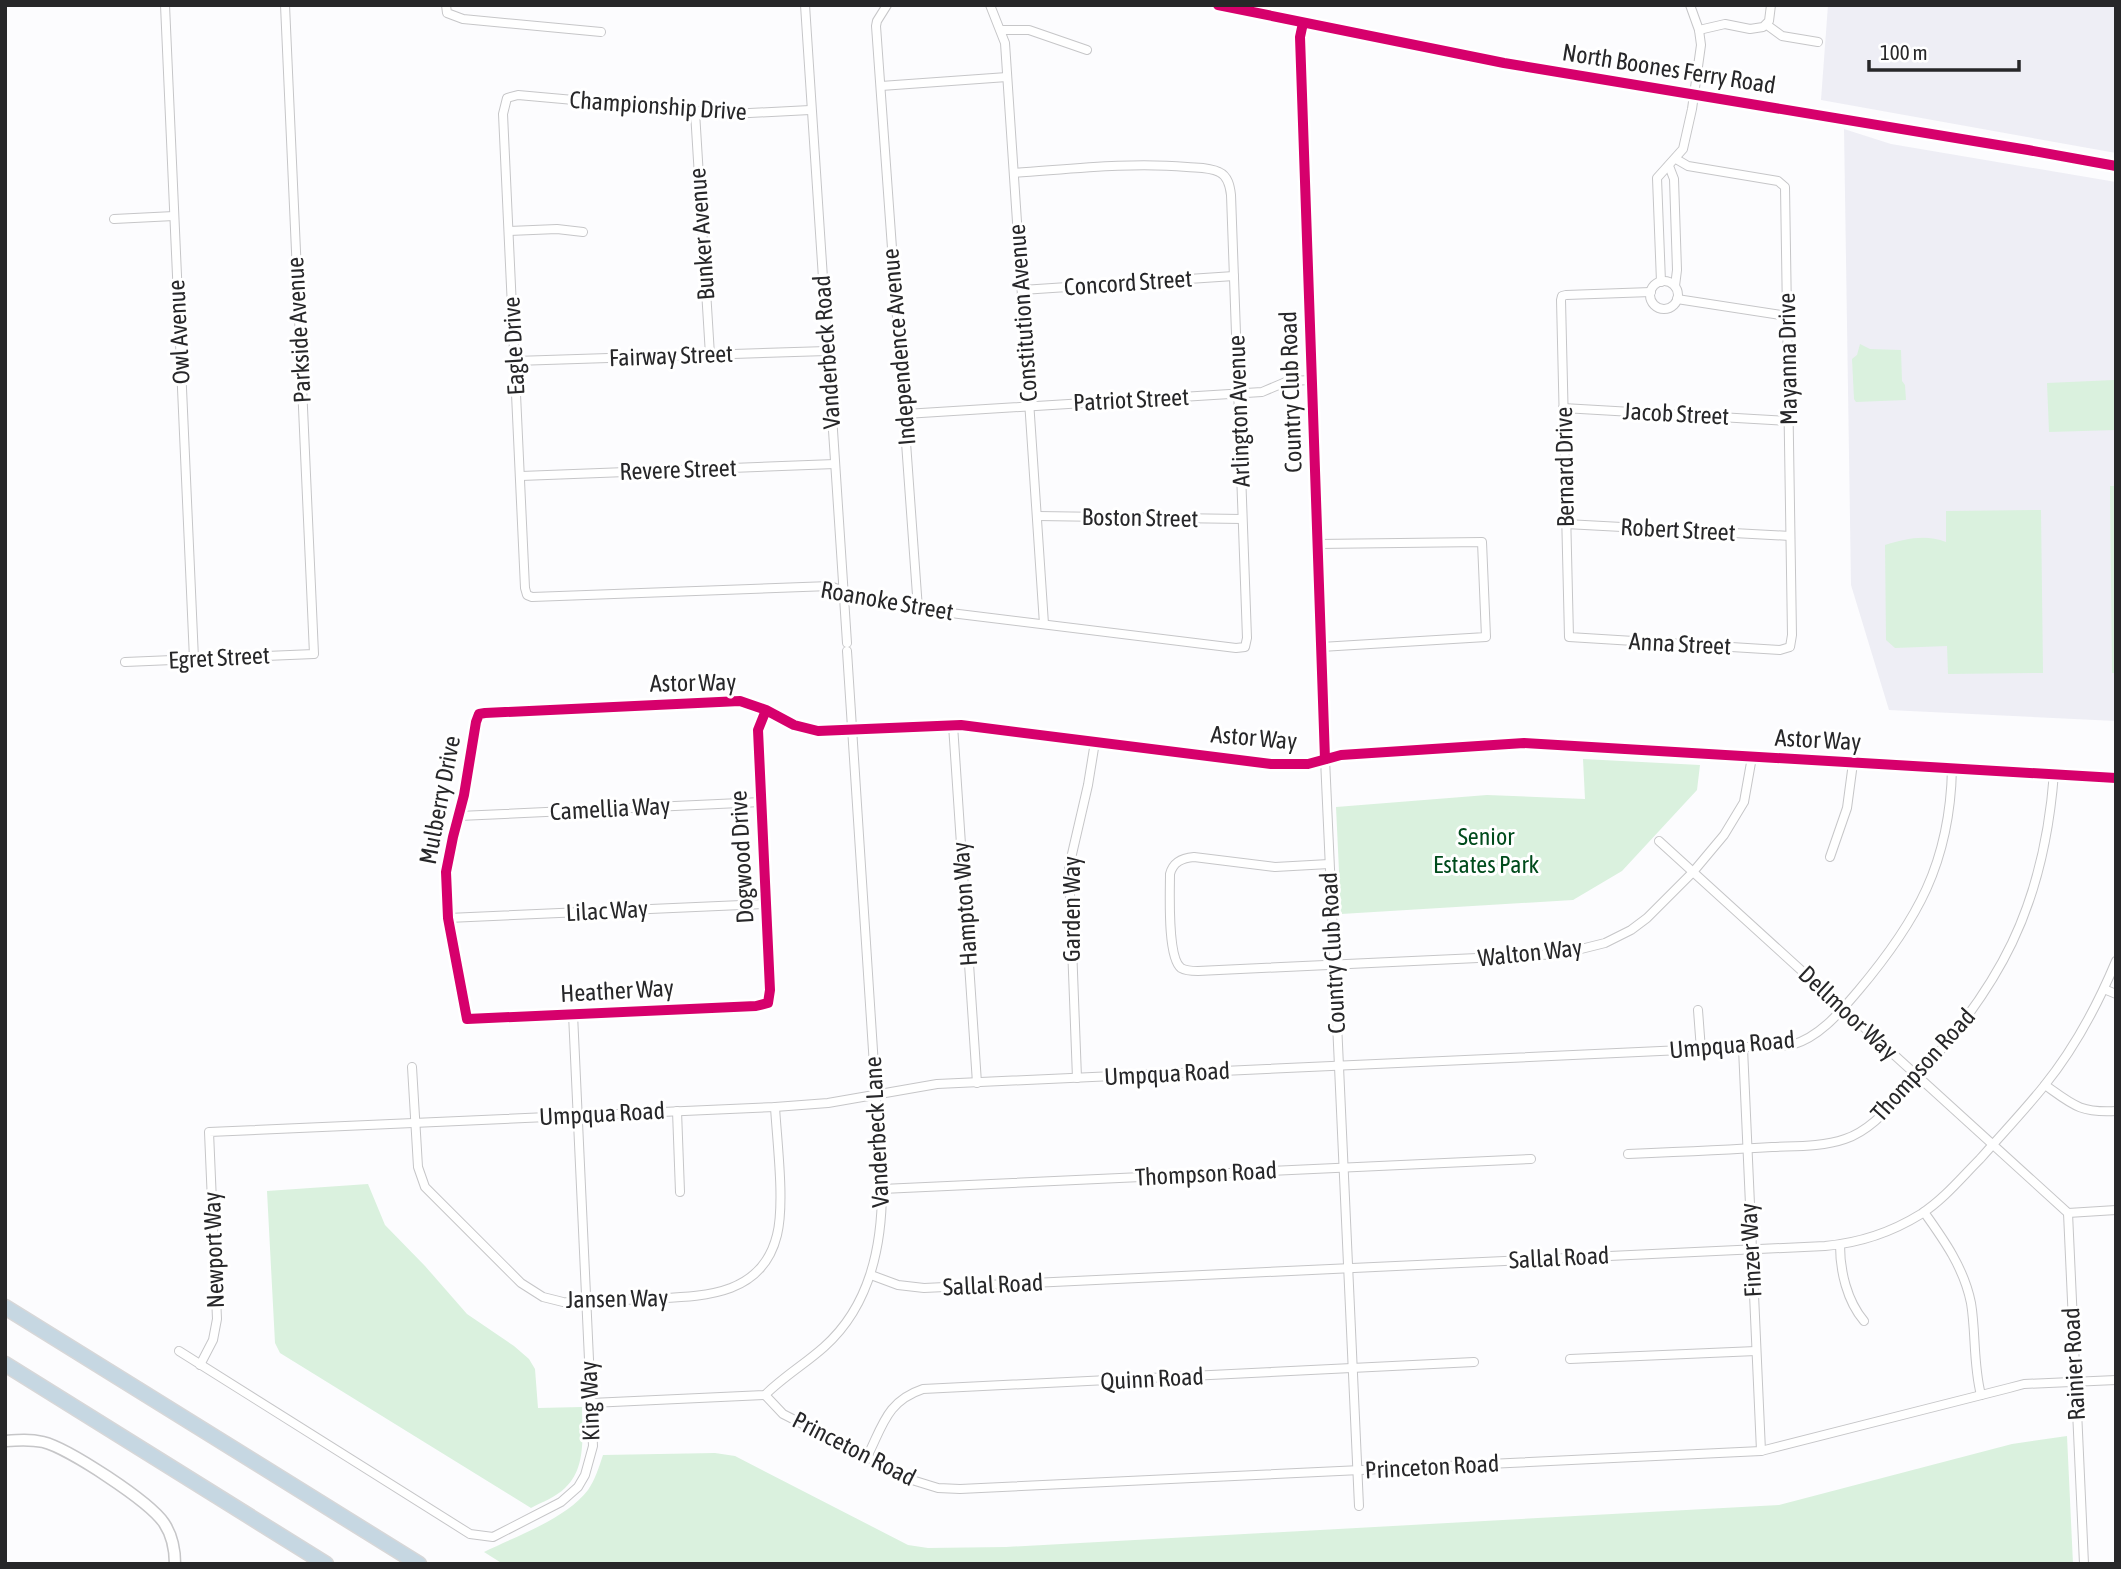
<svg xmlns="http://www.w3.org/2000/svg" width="2121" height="1569" font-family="'Asap Condensed',sans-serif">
  <rect width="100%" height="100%" fill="#fcfcfe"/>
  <!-- built -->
  <g fill="#eeeef5">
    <polygon points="1828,5 2116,5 2116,153 1821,100"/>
    <polygon points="1844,129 1891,144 2116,182 2116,721 1889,710 1851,585"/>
  </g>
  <!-- green -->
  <g fill="#daf1de">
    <polygon points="1860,344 1870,349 1901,350 1902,381 1905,385 1906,400 1856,402 1854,399 1852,359 1857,355"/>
    <polygon points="2114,380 2116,430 2049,432 2047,383"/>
    <polygon points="2110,486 2116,486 2116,673 2112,673"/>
    <path d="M2041,510L2043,673L1948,674L1947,646L1895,648L1886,640L1885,545C1905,539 1925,534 1946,542V511Z"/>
    <polygon points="1583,759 1700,765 1697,790 1622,871 1573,900 1341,914 1336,807 1487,795 1585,799"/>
    <path d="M368,1184L385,1225L425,1266L467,1314L514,1346L529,1359L535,1369L538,1408L582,1407C582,1433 587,1468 565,1488C556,1497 542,1502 531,1508L280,1353L275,1343L267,1191Z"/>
    <path d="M2067,1436L2073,1564H503L484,1552C516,1536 566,1519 588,1490C595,1480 599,1467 603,1455L715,1453L735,1456L908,1545L928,1548L1006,1547L1779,1505L2012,1444Z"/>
  </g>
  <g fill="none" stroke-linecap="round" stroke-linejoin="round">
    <defs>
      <g id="minor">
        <polyline points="165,5 194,659"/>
        <polyline points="446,5 447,13 463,19 601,32"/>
        <polyline points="805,5 847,643"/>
        <polyline points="887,5 877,21 876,26 918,609"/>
        <polyline points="990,5 1005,43 1044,624"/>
        <polyline points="1767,25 1782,36 1818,42"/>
        <polyline points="1001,30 1029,30 1087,50"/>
        <polyline points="1699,30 1725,24 1750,29 1763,27 1769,21 1771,5"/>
        <polyline points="881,86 1007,77"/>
        <path d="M810,110L730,114L518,95L507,98L503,114L525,588L527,595L532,597L830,586L853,595L918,609L1236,648L1245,647L1247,638L1231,195C1230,186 1228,176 1219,172C1209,167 1197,168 1187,167C1129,162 1072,169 1014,173"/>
        <polyline points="695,112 710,355"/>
        <polyline points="1669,166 1674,179 1677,270 1675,286"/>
        <polyline points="114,219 174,216"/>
        <polyline points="509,231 557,229 583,232"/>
        <circle cx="1664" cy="295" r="14"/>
        <polyline points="1661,282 1657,178 1683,149 1692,109 1701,45 1699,30 1690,5"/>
        <polyline points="1022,290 1234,276"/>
        <polyline points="1651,292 1566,295 1562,296 1561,300 1569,637 1780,650 1790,647 1792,635 1785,187 1778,181 1688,166 1676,159"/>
        <polyline points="1677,299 1787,316"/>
        <polyline points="515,361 827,351"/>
        <polyline points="1563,408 1788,421"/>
        <polyline points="905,414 1262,392 1288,381 1312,380"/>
        <polyline points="521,476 835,464"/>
        <polyline points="1038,516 1242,519"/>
        <polyline points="1566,524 1790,536"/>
        <polyline points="1317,544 1482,542 1486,637 1321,647"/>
        <polyline points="125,662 314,654 285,5"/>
        <polyline points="766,710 758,730 770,990 768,1003 756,1006 467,1019 448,918 446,872 453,837 464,795 476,722 479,714 485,713 740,701 766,710 794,725 818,731 961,725 1271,764 1308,764 1341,755 1524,743 2116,778"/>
        <polyline points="953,725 977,1083"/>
        <polyline points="1325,759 1359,1506"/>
        <polyline points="459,816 761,802"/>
        <polyline points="1659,841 2068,1213"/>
        <polyline points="1830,857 1847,808 1853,763"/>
        <path d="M1329,864L1275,867L1194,857C1182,858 1173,862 1170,874C1170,893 1167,957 1181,968C1186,971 1192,971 1198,971L1561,954L1605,943L1631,930L1647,918L1693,872L1724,835L1744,802L1752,757"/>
        <polyline points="448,918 765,904"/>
        <polyline points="2104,989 2116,994"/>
        <polyline points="1698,1010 1701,1050"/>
        <polyline points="1743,1048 1761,1451"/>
        <path d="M412,1067L418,1167L425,1187L521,1283L543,1297L563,1302C590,1303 617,1300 644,1299C696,1296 761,1300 777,1235C785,1203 777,1142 775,1107"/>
        <polyline points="1077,1078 1069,867 1088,785 1095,742"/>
        <path d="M2045,1085C2073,1105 2080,1113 2116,1111"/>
        <polyline points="677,1111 680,1192"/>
        <path d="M1628,1154C1676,1152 1724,1150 1772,1147C1796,1146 1822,1147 1845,1139C1872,1130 1891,1105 1910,1085C2000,988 2044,907 2054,773"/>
        <polyline points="882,1189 1531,1159"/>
        <path d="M1924,1212C1944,1240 1964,1268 1971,1303C1976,1333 1973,1364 1981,1395"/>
        <polyline points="2068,1213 2084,1564"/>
        <polyline points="2068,1213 2116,1210"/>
        <path d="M1840,1245C1840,1271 1847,1301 1864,1321"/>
        <path d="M871,1275L898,1285L924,1288L1825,1246C1859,1243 1892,1232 1921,1214C1944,1199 1961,1178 1980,1159C2001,1135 2024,1111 2044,1086C2074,1049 2098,1004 2116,961"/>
        <polyline points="179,1351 470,1534 493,1537 561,1502 578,1487 585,1475 593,1446 573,1014"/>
        <polyline points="1570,1359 1756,1351"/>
        <path d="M200,1365L213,1340L217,1319L209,1132L775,1107L828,1103L937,1084L1792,1045C1820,1037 1840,1012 1858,991C1917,921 1950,863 1952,769"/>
        <polyline points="765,1395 783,1414 912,1480 938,1488 960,1489 1761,1451 2009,1388 2024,1384 2116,1380"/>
        <path d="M591,1403L765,1395C783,1377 805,1364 824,1347C870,1306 882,1247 882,1189L847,651"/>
        <path d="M867,1457C883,1425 887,1401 923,1389L1474,1362"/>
      </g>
      <polyline id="tertiary" points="1303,23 1300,37 1325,759"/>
      <g id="secondary">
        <polyline points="1218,5 1504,63 2028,150 2116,166"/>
        <path d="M5,1441C18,1440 30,1439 43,1442C68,1448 149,1501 164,1523C172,1535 175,1549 175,1564"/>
      </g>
      <g id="motorway">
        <polyline points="5,1307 419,1564"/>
        <polyline points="5,1364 326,1564"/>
      </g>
    </defs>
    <!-- minor casing -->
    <use href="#minor" stroke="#c6c6c8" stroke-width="10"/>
    <!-- tertiary casing -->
    <use href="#tertiary" stroke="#c6c6c8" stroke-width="12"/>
    <!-- secondary casing -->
    <use href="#secondary" stroke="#c6c6c8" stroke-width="13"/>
    <!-- motorway casing -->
    <use href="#motorway" stroke="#d7d7d8" stroke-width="17"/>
    <!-- minor -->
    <use href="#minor" stroke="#fff" stroke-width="8"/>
    <!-- tertiary -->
    <use href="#tertiary" stroke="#fff" stroke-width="10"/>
    <!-- secondary -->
    <use href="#secondary" stroke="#fff" stroke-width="10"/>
    <!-- motorway -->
    <use href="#motorway" stroke="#c6d7e2" stroke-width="14"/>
    <defs>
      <g id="cycleway">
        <polyline points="1218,5 1504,63 2028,150 2116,166"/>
        <polyline points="1303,23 1300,37 1325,759"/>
        <polyline points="766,710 758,730 770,990 768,1003 756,1006 467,1019 448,918 446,872 453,837 464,795 476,722 479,714 485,713 740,701 766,710 794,725 818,731 961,725 1271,764 1308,764 1341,755 1524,743 2116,778"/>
      </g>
    </defs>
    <!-- cycleway casing -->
    <use href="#cycleway" stroke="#fff" stroke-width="15"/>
    <!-- cycleway -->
    <use href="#cycleway" stroke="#d6006c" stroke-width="10"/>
  </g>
  <g text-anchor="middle" stroke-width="6" stroke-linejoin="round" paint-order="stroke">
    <!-- street labels -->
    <g font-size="24" fill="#272729" stroke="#fff">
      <text transform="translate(1669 69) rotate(9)" y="8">North Boones Ferry Road</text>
      <text transform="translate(658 106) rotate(4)" y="8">Championship Drive</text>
      <text transform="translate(702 234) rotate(-94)" y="8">Bunker Avenue</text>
      <text transform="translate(1128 283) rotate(-4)" y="8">Concord Street</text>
      <text transform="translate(1023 313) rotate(-94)" y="8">Constitution Avenue</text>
      <text transform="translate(299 330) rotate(-93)" y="8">Parkside Avenue</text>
      <text transform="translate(179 332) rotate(-93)" y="8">Owl Avenue</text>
      <text transform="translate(514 346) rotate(-93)" y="8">Eagle Drive</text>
      <text transform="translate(899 347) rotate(-95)" y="8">Independence Avenue</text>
      <text transform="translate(827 352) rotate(-94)" y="8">Vanderbeck Road</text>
      <text transform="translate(671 356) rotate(-2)" y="8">Fairway Street</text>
      <text transform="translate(1788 359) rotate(-91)" y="8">Mayanna Drive</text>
      <text transform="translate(1291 392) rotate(-92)" y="8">Country Club Road</text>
      <text transform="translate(1131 400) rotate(-3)" y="8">Patriot Street</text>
      <text transform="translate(1239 411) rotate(-92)" y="8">Arlington Avenue</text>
      <text transform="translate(1676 414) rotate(3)" y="8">Jacob Street</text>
      <text transform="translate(1565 467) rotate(-91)" y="8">Bernard Drive</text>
      <text transform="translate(678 470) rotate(-2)" y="8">Revere Street</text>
      <text transform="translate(1140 518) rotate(1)" y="8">Boston Street</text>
      <text transform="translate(1678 530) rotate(3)" y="8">Robert Street</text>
      <text transform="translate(887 601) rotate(10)" y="8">Roanoke Street</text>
      <text transform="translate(1680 644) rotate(3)" y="8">Anna Street</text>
      <text transform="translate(219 658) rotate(-3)" y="8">Egret Street</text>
      <text transform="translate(693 683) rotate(-1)" y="8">Astor Way</text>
      <text transform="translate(1254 738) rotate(5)" y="8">Astor Way</text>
      <text transform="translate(1818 740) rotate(3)" y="8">Astor Way</text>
      <text transform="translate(440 800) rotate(-79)" y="8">Mulberry Drive</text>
      <text transform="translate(610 809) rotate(-3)" y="8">Camellia Way</text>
      <text transform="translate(742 857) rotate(-93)" y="8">Dogwood Drive</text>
      <text transform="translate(965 904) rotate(-94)" y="8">Hampton Way</text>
      <text transform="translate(1072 909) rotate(-90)" y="8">Garden Way</text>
      <text transform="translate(607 911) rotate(-3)" y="8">Lilac Way</text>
      <text transform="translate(1333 953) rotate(-93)" y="8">Country Club Road</text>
      <text transform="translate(1530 953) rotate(-6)" y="8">Walton Way</text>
      <text transform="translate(617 991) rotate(-3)" y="8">Heather Way</text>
      <text transform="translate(1848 1013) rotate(43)" y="8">Dellmoor Way</text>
      <text transform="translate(1732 1045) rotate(-5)" y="8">Umpqua Road</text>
      <text transform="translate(1923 1065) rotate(-48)" y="8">Thompson Road</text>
      <text transform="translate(1167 1074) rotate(-3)" y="8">Umpqua Road</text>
      <text transform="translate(602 1114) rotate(-3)" y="8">Umpqua Road</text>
      <text transform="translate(877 1132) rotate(-93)" y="8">Vanderbeck Lane</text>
      <text transform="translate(1206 1174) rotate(-3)" y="8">Thompson Road</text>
      <text transform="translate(214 1250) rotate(-92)" y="8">Newport Way</text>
      <text transform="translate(1751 1250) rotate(-93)" y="8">Finzer Way</text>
      <text transform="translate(1559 1258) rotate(-3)" y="8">Sallal Road</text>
      <text transform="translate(993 1285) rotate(-3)" y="8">Sallal Road</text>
      <text transform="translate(617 1299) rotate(-1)" y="8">Jansen Way</text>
      <text transform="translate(2074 1364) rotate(-93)" y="8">Rainier Road</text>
      <text transform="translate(1152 1379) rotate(-3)" y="8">Quinn Road</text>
      <text transform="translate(590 1401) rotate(-92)" y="8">King Way</text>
      <text transform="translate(854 1449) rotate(27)" y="8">Princeton Road</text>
      <text transform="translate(1432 1467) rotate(-3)" y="8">Princeton Road</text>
    </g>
    <!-- park labels -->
    <g font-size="24" fill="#004b1c" stroke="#fff">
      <text x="1486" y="845">Senior<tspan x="1486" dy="28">Estates Park</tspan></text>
    </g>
  </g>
  <!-- border -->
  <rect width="2121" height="1569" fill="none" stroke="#272729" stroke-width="14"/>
  <!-- scale -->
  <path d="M1869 60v10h150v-10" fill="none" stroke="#272729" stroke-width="3.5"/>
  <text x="1880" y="60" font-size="21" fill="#272729" stroke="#ffffff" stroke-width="5" paint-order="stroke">100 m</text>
</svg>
